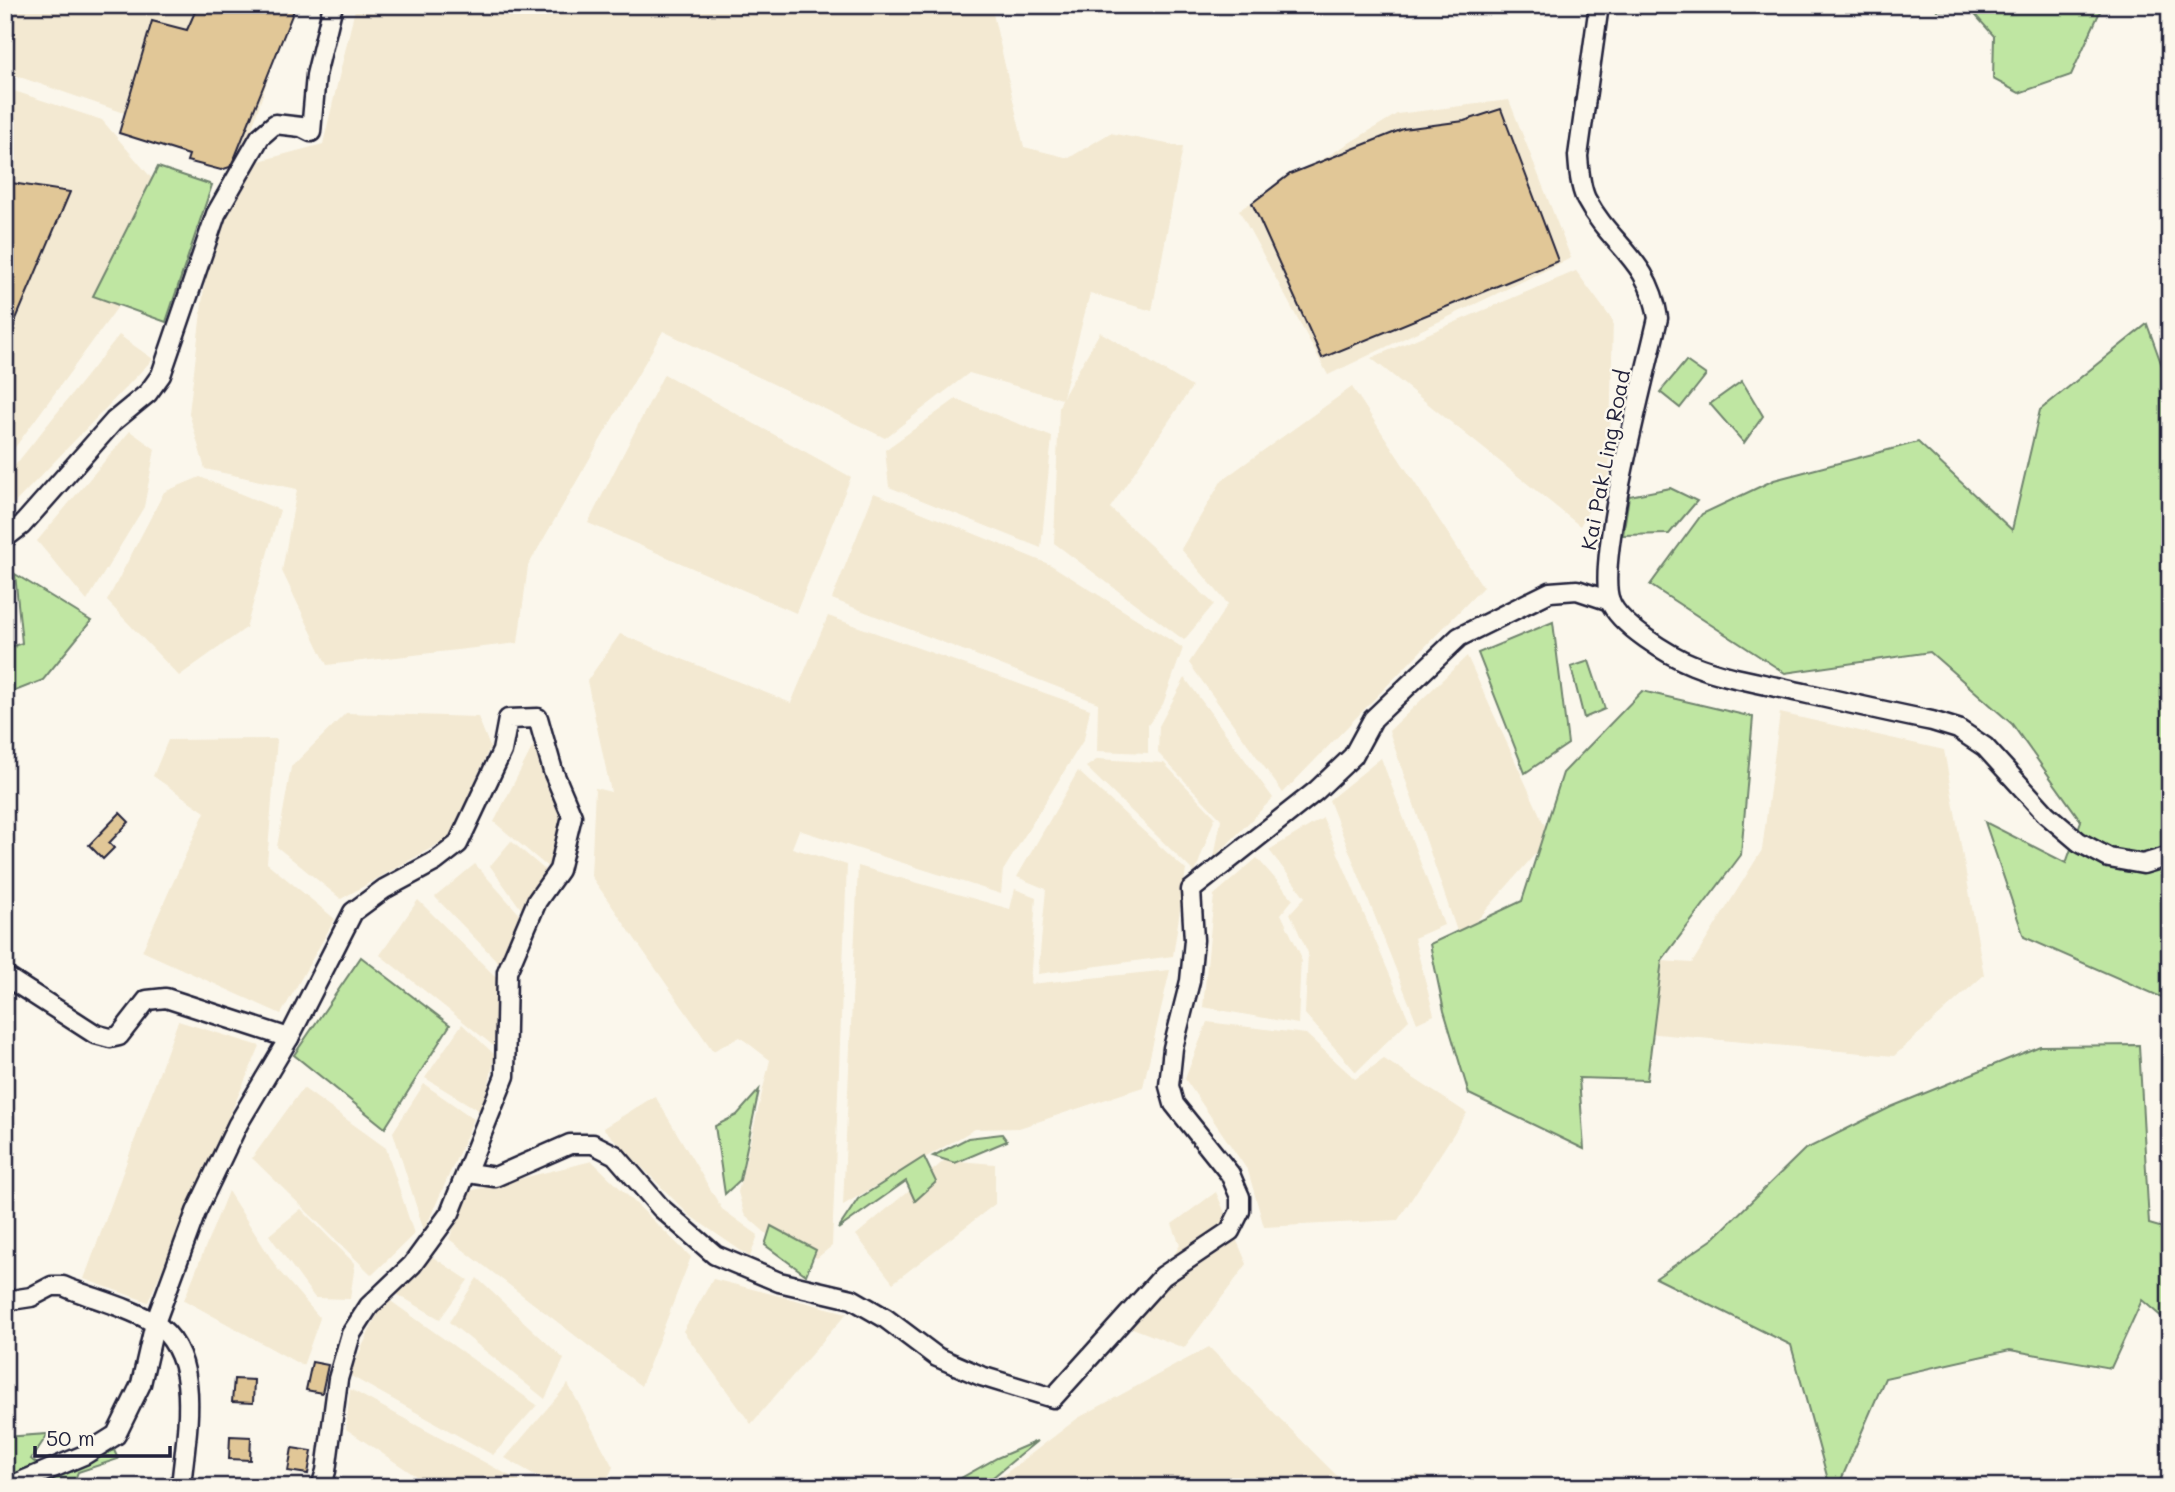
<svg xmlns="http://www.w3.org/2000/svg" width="2175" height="1492" font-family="Mali,sans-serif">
  <rect width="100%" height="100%" fill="#fbf7ec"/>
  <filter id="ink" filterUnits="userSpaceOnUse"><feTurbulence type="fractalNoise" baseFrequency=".0143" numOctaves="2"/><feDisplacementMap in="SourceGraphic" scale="14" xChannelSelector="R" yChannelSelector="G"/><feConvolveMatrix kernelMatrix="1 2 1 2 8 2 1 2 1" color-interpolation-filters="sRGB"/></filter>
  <g filter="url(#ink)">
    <!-- built -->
    <g fill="#f3e9d2">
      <polygon points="5,5 291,5 244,154 5,72"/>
      <polygon points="356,5 991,5 1024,147 1069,158 1110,133 1183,147 1152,311 1090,293 1063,397 1100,332 1192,387 1110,508 1214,604 1184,640 1054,543 1059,407 1062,399 969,373 885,438 663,331 528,566 518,643 327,665 282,571 297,489 205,469 189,413 209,245 248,164 323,144"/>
      <polygon points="5,88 102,120 160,188 128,293 5,461"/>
      <polygon points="1509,100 1571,258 1328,375 1239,210 1397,114"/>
      <polygon points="1576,271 1613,321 1609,474 1580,526 1371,358"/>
      <polygon points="119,335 153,359 5,513 5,478"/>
      <polygon points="664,374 851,477 796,613 588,523"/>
      <polygon points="1352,387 1483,587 1283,793 1189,663 1228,604 1181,549 1222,480"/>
      <polygon points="956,399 1052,437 1041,548 889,487 885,450"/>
      <polygon points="130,431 155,449 144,507 87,601 37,541"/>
      <polygon points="200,477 280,510 246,628 179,676 107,601 164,492"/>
      <polygon points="874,493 1051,565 1183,648 1163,704 1148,725 1148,753 1097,751 1098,703 832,599"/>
      <polygon points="828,616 1090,709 1084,739 1003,871 1001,894 799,830 792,848 847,865 832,1246 817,1258 776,1242 744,1214 738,1192 770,1060 740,1037 713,1051 591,876 595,788 611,792 587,681 620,634 791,703"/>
      <polygon points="1467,656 1550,837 1460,940 1389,731"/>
      <polygon points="1185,678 1273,798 1214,858 1221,819 1158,753 1159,726"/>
      <polygon points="346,713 478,717 490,747 451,837 341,899 277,847 291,767"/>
      <polygon points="1780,713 1944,750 1984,975 1894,1056 1636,1032 1646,960 1692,963 1762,850"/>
      <polygon points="537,738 576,801 550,869 494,822"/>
      <polygon points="277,739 267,863 335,919 281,1014 142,951 205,812 153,776 168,740"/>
      <polygon points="1381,758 1444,925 1414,938 1434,1015 1417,1023 1329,800"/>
      <polygon points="1098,759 1164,763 1215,817 1195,873 1086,767"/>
      <polygon points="1078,771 1186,870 1173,956 1038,974 1046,889 1017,877"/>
      <polygon points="1323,818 1409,1020 1356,1072 1305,1014 1308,953 1290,913 1305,897 1269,850"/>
      <polygon points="511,841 551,875 524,913 490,866"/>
      <polygon points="1257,858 1293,899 1281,914 1301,956 1298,1024 1203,1007 1214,895"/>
      <polygon points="475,864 523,918 500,964 435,897"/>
      <polygon points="858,866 1010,909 1015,889 1036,897 1030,984 1170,970 1143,1087 1019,1128 975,1129 843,1205"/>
      <polygon points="418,900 500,981 495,1047 380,955"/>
      <polygon points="178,1021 260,1046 148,1302 84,1279"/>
      <polygon points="1207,1022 1306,1034 1355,1079 1384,1059 1467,1113 1398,1220 1264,1227 1248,1171 1185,1079"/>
      <polygon points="462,1024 495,1055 483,1113 425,1078"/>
      <polygon points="424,1084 474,1119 424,1231 393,1132"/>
      <polygon points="303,1088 386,1148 414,1234 372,1275 252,1158"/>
      <polygon points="655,1096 722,1209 758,1235 750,1257 689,1215 603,1128"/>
      <polygon points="945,1160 995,1164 995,1204 893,1283 856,1235"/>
      <polygon points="592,1161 691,1257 641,1386 449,1239 469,1191"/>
      <polygon points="228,1191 279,1271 320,1318 303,1366 184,1300"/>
      <polygon points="1216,1192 1247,1264 1184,1348 1130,1327 1180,1245 1172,1224"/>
      <polygon points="301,1209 355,1264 350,1299 315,1298 269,1235"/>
      <polygon points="433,1257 468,1280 440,1319 395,1293"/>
      <polygon points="477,1278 564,1359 545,1399 449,1322"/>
      <polygon points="713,1279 847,1313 751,1424 683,1331"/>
      <polygon points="385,1297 537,1405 493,1455 349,1375"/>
      <polygon points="1209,1347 1346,1485 1418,1475 1429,1487 988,1487 1078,1418"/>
      <polygon points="568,1384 613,1467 604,1487 556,1487 505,1458"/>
      <polygon points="350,1389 530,1487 432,1487 346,1429"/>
    </g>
    <!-- green -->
    <g fill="#bfe6a2" stroke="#70846e" stroke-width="2">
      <polygon points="1938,5 2103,5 2071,75 2019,93 1993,79 1994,36 1970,9 1937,10"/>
      <polygon points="158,167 212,185 166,322 93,296"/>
      <polygon points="2147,324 2170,388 2170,529 2166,544 2170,544 2170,1001 2024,937 1985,822 2066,863 2081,821 2012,724 1930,652 1785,673 1650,585 1702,514 1774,480 1918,442 2012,530 2040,410"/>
      <polygon points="1686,361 1706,375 1680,408 1660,392"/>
      <polygon points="1742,381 1763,416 1744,443 1710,404"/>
      <polygon points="1670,488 1697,501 1669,534 1623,535 1629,496"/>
      <polygon points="15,574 91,621 43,680 5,695 5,649 22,643"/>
      <polygon points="1553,622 1568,744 1525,773 1478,653"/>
      <polygon points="1589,661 1605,709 1584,718 1571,667"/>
      <polygon points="1642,691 1753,717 1741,855 1662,960 1647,1080 1579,1078 1584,1149 1469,1094 1444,1011 1430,944 1522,901 1563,773"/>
      <polygon points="361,957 450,1025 385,1128 294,1055"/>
      <polygon points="2139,1045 2149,1224 2170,1230 2170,1324 2142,1300 2111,1368 2010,1350 1885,1378 1838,1487 1830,1487 1791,1345 1656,1278 1713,1239 1804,1150 1891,1107 2040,1046"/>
      <polygon points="759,1090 740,1180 725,1194 715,1126 737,1115"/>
      <polygon points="1002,1134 1007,1141 955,1163 933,1156 968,1138"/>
      <polygon points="924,1157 936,1182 915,1201 906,1181 838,1229 858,1199"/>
      <polygon points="771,1226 816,1250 806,1275 765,1245"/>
      <polygon points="48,1434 31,1459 53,1477 114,1450 118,1459 78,1472 72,1487 12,1487 5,1479 5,1437"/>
      <polygon points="1037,1441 981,1487 945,1487 997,1458"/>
    </g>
    <!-- building -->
    <g fill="#e1c797" stroke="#22223b" stroke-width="2">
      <polygon points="198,5 296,5 235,157 230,167 221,170 187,161 189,155 119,133 152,21 187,30"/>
      <polygon points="1501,109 1558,261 1322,358 1252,203 1290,174 1403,129 1464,121"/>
      <polygon points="5,182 70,192 5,345"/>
      <polygon points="120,813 129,822 109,843 114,848 103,859 89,845"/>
      <polygon points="312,1362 328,1365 322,1393 306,1390"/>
      <polygon points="234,1379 254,1380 253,1403 232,1402"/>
      <polygon points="230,1436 251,1437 250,1460 229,1459"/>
      <polygon points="292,1448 312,1451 308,1474 288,1471"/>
    </g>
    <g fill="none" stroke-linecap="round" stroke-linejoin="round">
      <defs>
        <g id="street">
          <path d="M1599,5L1578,156C1579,170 1580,186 1586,199C1611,246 1649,259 1658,318C1647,368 1595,561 1610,601C1619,625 1670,656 1693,665C1723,677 1755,682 1786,689C1835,700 1883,711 1932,721L1958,729L1985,747L2046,814L2079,842L2109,858L2143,864L2170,856"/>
          <polyline points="5,538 22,525 114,421 148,393 161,375 216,214 260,137 275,124 301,127 311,132 316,75 333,5"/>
          <polyline points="5,976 95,1034 110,1038 119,1036 147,1000 166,998 289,1038"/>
          <polyline points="468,1173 495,1177 570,1144 593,1144 615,1155 661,1208 715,1255 779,1282 852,1299 885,1318 937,1357 981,1376 1053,1398 1163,1276 1230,1231 1240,1211 1240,1197 1230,1174 1174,1104 1169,1086 1173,1048 1190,981 1194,940 1191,890 1316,791 1353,756 1373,719 1459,637 1550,592 1577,590 1610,601"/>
          <path d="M5,1301L31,1297L52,1286H63C88,1297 132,1308 154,1323C205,1355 185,1438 181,1487"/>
          <polyline points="8,1487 84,1455 116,1435 141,1384 155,1323 196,1212 238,1124 289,1038 353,912 384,889 436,861 458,844 502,751 508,719 538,718 553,771 572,816 559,870 537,901 507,972 505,1076 450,1213 412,1265 369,1306 351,1334 338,1379 326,1471 321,1487"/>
        </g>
      </defs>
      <!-- street casing -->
      <use href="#street" stroke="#22223b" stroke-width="23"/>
      <!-- street -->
      <use href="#street" stroke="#fbf7ec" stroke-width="18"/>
    </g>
  </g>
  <g text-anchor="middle" stroke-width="5" stroke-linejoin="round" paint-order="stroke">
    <!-- street labels -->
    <g font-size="21" fill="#22223b" stroke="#fbf7ec">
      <text transform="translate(1606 460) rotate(-79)" y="7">Kai Pak Ling Road</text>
    </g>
  </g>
  <!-- margin -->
  <rect width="2175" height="1492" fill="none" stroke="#fbf7ec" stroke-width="28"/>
  <rect x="14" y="14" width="2147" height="1464" fill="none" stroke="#22223b" stroke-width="2.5" filter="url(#ink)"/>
  <!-- scale -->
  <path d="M35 1446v10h135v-10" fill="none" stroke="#22223b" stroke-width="3.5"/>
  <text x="46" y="1446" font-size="21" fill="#22223b" stroke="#fbf7ec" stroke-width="5" paint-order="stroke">50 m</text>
</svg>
